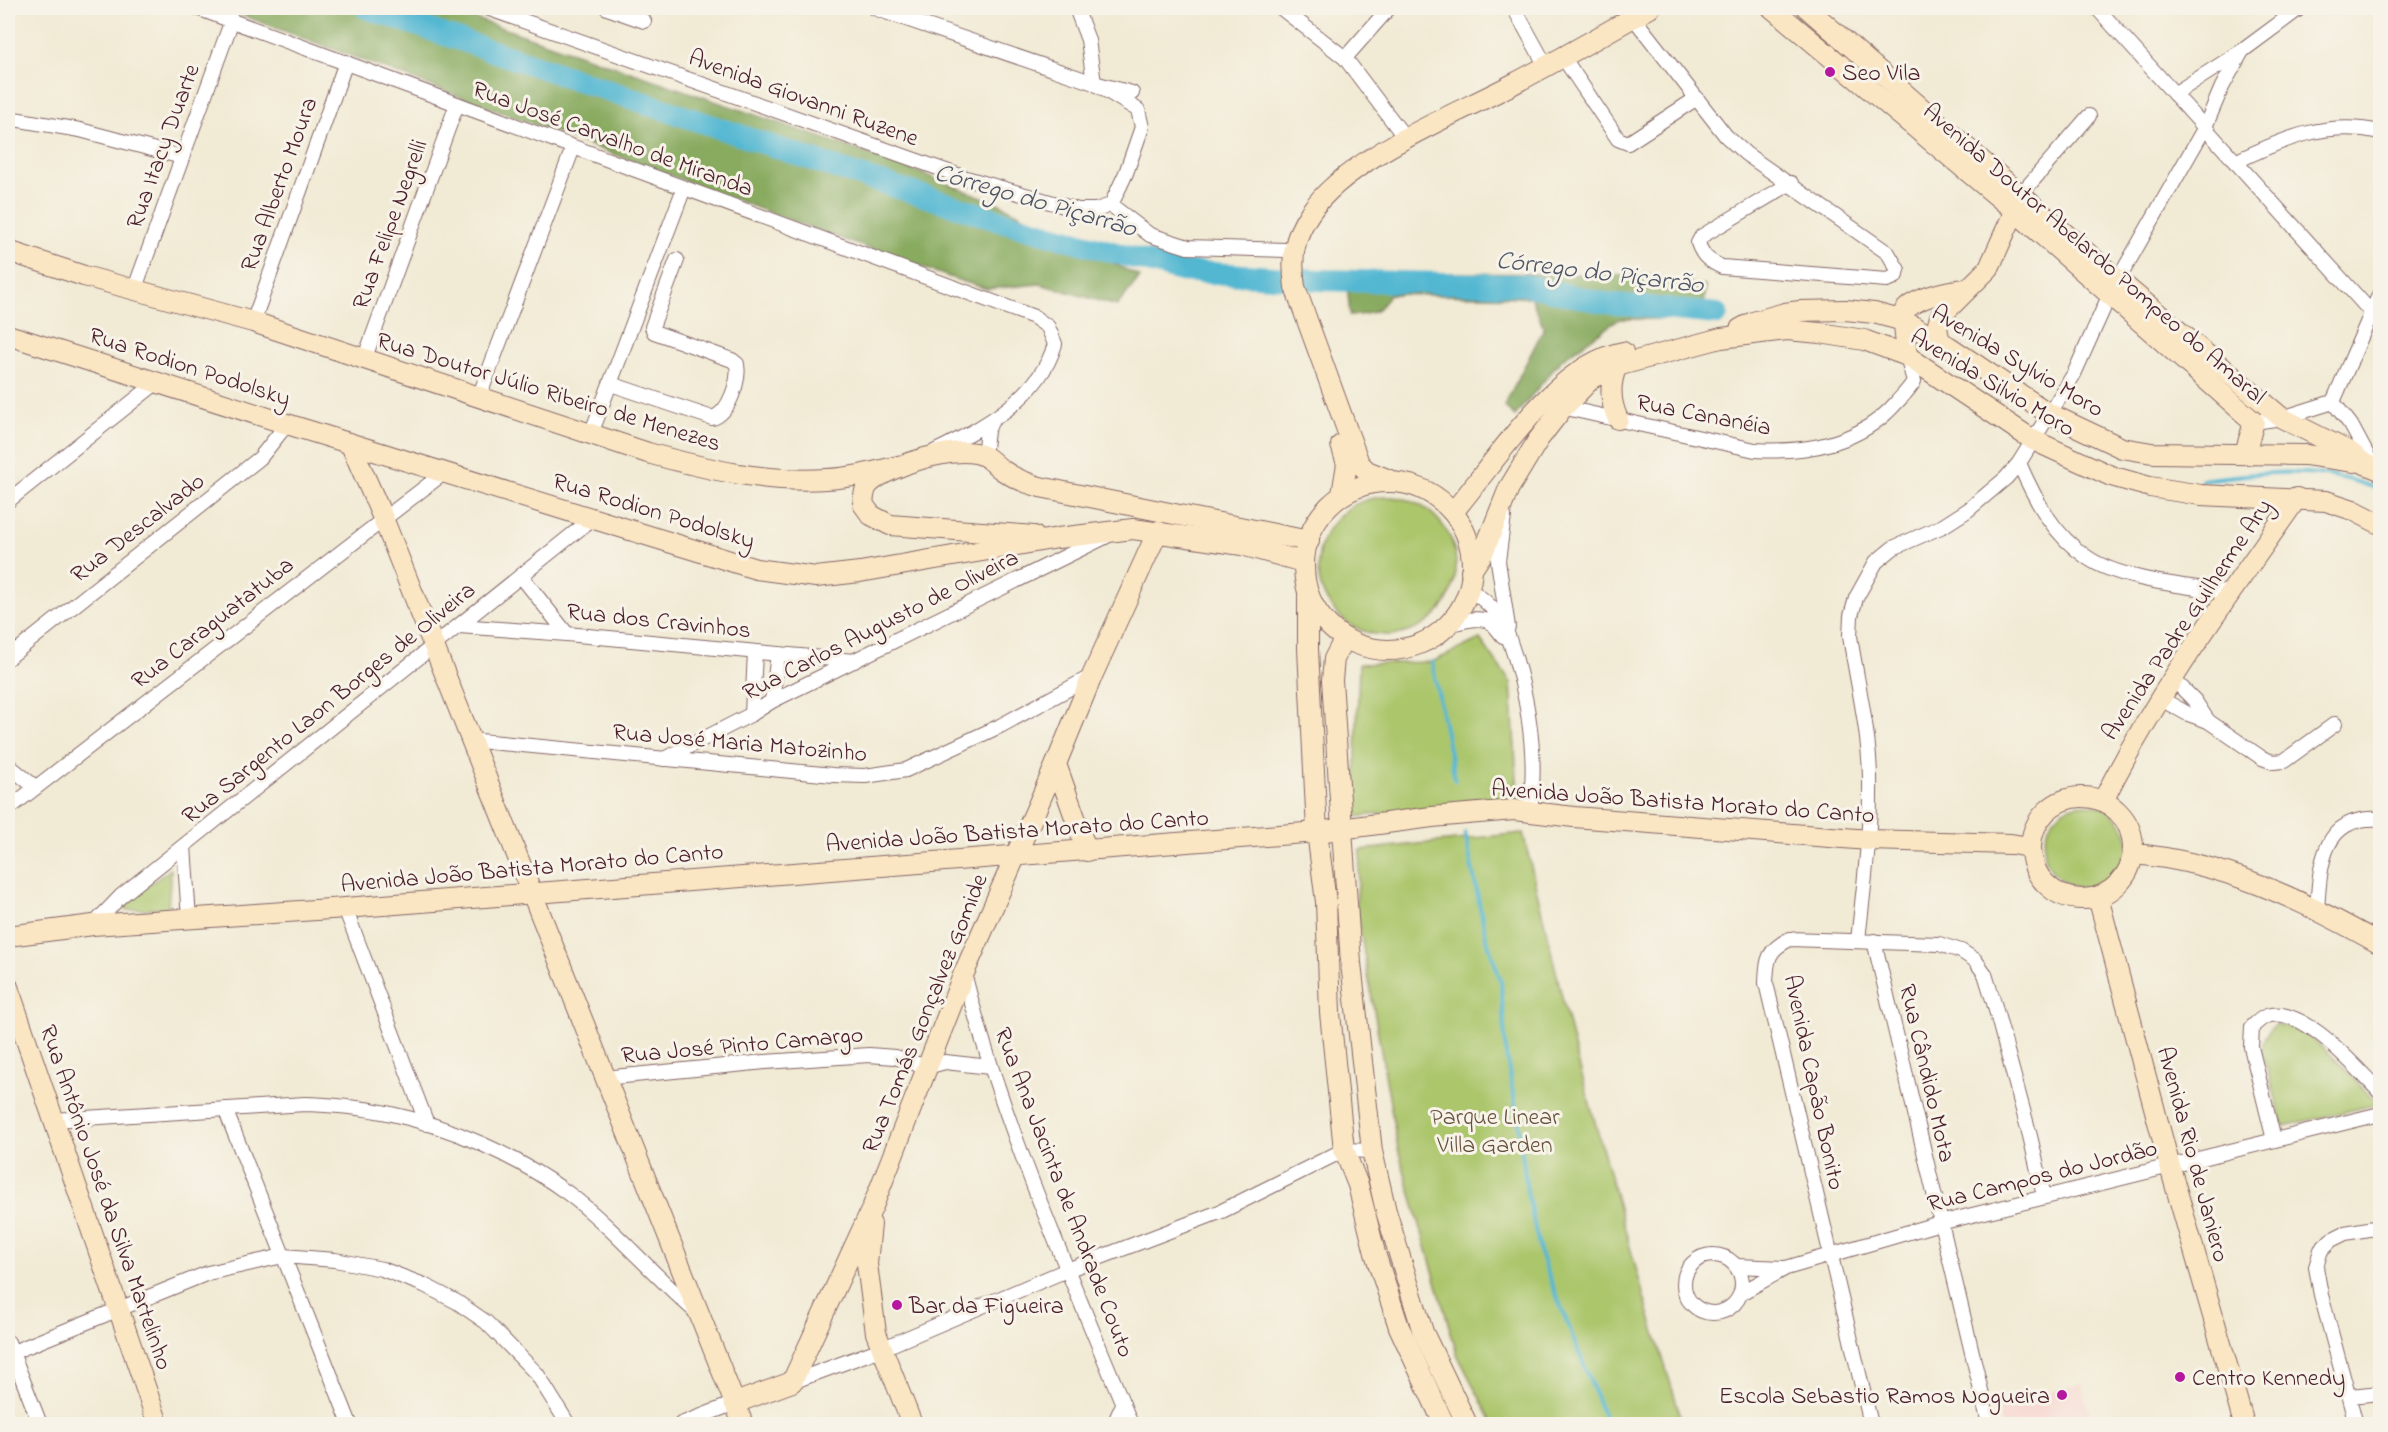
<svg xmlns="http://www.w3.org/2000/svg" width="2388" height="1432" font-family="'Indie Flower',sans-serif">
  <rect width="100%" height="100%" fill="#f7f3e8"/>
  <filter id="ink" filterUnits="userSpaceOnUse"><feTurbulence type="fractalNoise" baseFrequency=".0167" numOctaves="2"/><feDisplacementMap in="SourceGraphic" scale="12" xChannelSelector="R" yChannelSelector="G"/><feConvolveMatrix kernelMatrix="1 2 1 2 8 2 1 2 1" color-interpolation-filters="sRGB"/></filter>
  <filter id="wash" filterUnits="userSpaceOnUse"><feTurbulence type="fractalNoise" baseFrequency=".008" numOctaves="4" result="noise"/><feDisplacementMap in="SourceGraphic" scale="24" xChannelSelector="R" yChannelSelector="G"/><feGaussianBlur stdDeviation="1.35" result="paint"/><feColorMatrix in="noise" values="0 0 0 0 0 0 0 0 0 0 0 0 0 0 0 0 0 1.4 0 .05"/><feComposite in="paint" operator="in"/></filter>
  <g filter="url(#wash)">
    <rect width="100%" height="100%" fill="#f1ead4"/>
    <!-- built -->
    <polygon fill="#f7d0ca" points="2082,1383 2093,1424 2001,1424 1996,1406"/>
    <!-- green -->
    <g fill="#acc66c" stroke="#7b724c" stroke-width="1.5">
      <circle cx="1387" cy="566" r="69"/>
      <polygon points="1480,639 1511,683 1518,798 1354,817 1359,664 1432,662"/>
      <circle cx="2086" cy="846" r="42"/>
      <polygon points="1523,833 1574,1047 1644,1297 1683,1424 1493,1424 1457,1354 1398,1149 1356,906 1361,850"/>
      <polygon points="171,869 168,908 125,910 127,901"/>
      <path d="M2275,1025C2312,1025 2353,1079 2378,1104L2284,1126L2262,1052C2262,1039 2266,1033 2275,1025Z"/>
    </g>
    <!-- forest -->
    <g fill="#89ab60" stroke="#6a6546" stroke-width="1.5">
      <polygon points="223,8 444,8 895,163 1002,205 1140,277 1117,306 1040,284 987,289 952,278 795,222"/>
      <path d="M1346,272L1646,275L1705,286L1704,319H1619L1561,360L1515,416L1504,406L1544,328L1531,297L1389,294C1379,314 1371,314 1350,316Z"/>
    </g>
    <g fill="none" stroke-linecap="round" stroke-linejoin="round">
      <!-- stream -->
      <g stroke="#53b7d2" stroke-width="4">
        <path d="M2202,480C2264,472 2321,465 2380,490"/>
        <polyline points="1432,662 1455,780"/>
        <polyline points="1465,833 1486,937 1501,982 1506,1055 1518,1119 1527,1192 1541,1256 1607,1424"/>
      </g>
      <!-- river -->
      <polyline stroke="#53b7d2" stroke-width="22" points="366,8 842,170 1008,223 1181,271 1318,280 1525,285 1605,303 1717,314"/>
    </g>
  </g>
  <g filter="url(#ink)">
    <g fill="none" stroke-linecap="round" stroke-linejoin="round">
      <defs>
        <g id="street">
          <path d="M197,8L1034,317L1048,327L1055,344C1039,399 982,428 934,452"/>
          <polyline points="487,8 966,178 1078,210 1096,210 1111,205"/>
          <polyline points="607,8 644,21"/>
          <polyline points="874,8 1094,83 1132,93"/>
          <polyline points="1076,8 1088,40 1094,83 1138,110 1142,127 1126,173 1111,205"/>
          <polyline points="1281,8 1345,58 1406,139"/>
          <polyline points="1514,8 1546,66"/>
          <polyline points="2097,8 2380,322"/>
          <path d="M1633,17L1726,136L1746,154L1888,253L1898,270L1895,277L1887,280L1722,267C1709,261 1703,257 1698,243L1702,236L1791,183"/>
          <polyline points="1563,57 1618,139 1628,143 1697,98"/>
          <polyline points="1345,58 1389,8"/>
          <polyline points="2174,94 2242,51 2300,8"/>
          <polyline points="8,118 80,130 182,157"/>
          <path d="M2235,162C2283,139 2326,120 2380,132"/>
          <polyline points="2021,194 2089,116"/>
          <polyline points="1111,205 1150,235 1188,247 1285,250"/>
          <polyline points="135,288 232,20"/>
          <polyline points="253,322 346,62"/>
          <polyline points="364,360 457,104"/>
          <path d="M611,384L712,418C729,414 740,380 737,364L732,360L654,332L652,327L677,260"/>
          <polyline points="479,397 573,148"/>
          <polyline points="2333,402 2351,425 2373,466"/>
          <path d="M1557,406L1755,450C1807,453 1861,443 1896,403C1903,395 1909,390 1914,381L1907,356"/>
          <polyline points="2254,422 2282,418 2333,402 2380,293"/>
          <polyline points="591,434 684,188"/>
          <polyline points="984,455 987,431 992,420"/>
          <path d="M2019,463C2035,500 2054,536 2088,558C2122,581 2190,586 2230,593"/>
          <polyline points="8,501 156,383"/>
          <polyline points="1504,516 1498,561 1508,627"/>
          <polyline points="521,576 567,634"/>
          <path d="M1469,590C1480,596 1489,604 1497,614C1506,625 1510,643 1515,657C1530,708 1537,759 1530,812"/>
          <path d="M1448,625C1460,622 1482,614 1493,624C1497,628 1500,633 1503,636"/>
          <polyline points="459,626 567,634 854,661"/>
          <polyline points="8,658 260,458 287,424"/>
          <polyline points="2172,678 2195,701 2208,721"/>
          <polyline points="2159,698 2188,714 2208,721 2262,758 2273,762 2284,761 2335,724"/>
          <polyline points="772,701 778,654"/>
          <polyline points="752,714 755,652"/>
          <polyline points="469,740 833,775 865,776 906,770 1000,726 1092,676"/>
          <polyline points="664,759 752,714 772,701 1107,536"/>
          <polyline points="8,765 35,787"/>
          <polyline points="8,809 445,472"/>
          <polyline points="184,846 189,919"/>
          <polyline points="345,908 427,1124"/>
          <path d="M2317,910C2320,865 2322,815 2380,819"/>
          <polyline points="93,925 121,896 593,518"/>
          <path d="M1858,940C1864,886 1871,832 1870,777C1869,730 1857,682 1850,636L1851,616L1856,598L1876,562L1893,548L1943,526L1968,510L2006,478L2019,463L2074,374L2110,294L2205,127L2222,87L2242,51"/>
          <polyline points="1874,941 1989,1424"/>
          <path d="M964,973C1003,1128 1071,1276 1131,1424"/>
          <polyline points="604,1078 765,1062 869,1055 895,1057 927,1067 945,1062 990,1067"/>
          <polyline points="225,1109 350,1424"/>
          <path d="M53,1120L305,1104C333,1105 360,1107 387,1113C450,1126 517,1156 569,1194C615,1229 652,1274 696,1312"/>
          <path d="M2274,1140L2251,1047L2252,1027C2257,1022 2261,1018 2267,1016C2303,1004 2357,1069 2380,1092"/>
          <circle cx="1713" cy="1284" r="29"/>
          <polyline points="1736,1266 1784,1268"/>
          <polyline points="1741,1293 1786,1268 1940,1223 2380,1114"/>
          <polyline points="8,1342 40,1424"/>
          <polyline points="8,1354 208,1273 283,1256 335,1260 382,1269 424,1285 457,1302 486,1322 537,1374 568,1424"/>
          <polyline points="792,1382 881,1349 1067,1270 1222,1211 1344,1150 1372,1151"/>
          <polyline points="2350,1396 2380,1393"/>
          <polyline points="681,1424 735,1403"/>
          <polyline points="1114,1424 1123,1404"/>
          <path d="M1871,1424L1766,983C1767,960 1767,950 1790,939L1939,944L1961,951L1975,960L1985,974L1994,1003L2030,1136L2044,1196"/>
          <polyline points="2356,1424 2321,1295 2316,1267 2321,1250 2331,1240 2345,1233 2380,1227"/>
        </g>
        <g id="secondary">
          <polyline points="1772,8 2015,211 2254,422 2245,453"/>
          <polyline points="1807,8 2118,280 2282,418 2350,452 2365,464 2380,470"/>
          <path d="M8,251L84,276L253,322L648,453C706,469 765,483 826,479C852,478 878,471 903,465"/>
          <polyline points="1740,329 1753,322 1785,313 1800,311 1846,310 1874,313 1904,321 1948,346 2048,413 2122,448 2152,453 2306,455 2355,462"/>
          <polyline points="8,335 287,424 756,569 816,577 860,572 1058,538 1133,529 1242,545 1303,562"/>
          <polyline points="1940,342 1937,328 1940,317 1989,268 2019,201"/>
          <path d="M1907,356L1903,314C1908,299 1950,290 1966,289"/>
          <path d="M1617,366C1609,384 1610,402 1618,419"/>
          <polyline points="350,443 383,518 743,1424"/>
          <polyline points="1341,445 1347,464 1342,494"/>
          <path d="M1392,481L1367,471L1359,463L1295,287C1291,258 1293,238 1310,213C1347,157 1455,115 1515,83C1561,59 1605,33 1650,8"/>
          <circle cx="1388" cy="566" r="84"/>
          <path d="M1453,512C1496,462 1555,364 1623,352"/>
          <path d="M1034,536L890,525L871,515L863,504C864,496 864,488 870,483C890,465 959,443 984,456C991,459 996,466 1002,470C1014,478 1026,483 1040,487L1309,541"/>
          <polyline points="1471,571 1483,553 1509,488 1538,440 1562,409 1592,378 1617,366 1721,338 1787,330 1820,333 1864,340 1907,356 2033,440 2111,476 2150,487 2201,495 2326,501 2353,510 2380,524"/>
          <polyline points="1308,595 1308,649 1317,832 1326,902 1330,1013 1344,1150 1358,1185 1375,1253 1399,1327 1444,1424"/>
          <polyline points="1345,638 1334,659 1332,680 1351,963 1372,1151 1386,1211 1423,1332 1467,1424"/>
          <polyline points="1056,764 1087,851"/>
          <circle cx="2082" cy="848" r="51"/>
          <path d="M2103,801C2156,693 2228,597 2297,498"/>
          <path d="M2133,854C2222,861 2304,901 2380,944"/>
          <polyline points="2098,897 2170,1167 2244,1424"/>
          <polyline points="8,936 93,925 345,908 1317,832 1432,817 1514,810 1574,817 1869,840 2011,844 2029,847"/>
          <polyline points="8,987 158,1424"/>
          <polyline points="871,1224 867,1264 876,1333 912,1424"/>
          <polyline points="735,1403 792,1382 873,1206 964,973 1056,764 1092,676 1158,531"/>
        </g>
      </defs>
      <!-- street casing -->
      <use href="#street" stroke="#846666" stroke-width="16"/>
      <!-- secondary casing -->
      <use href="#secondary" stroke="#846666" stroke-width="22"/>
      <!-- street -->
      <use href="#street" stroke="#fff" stroke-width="14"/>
      <!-- secondary -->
      <use href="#secondary" stroke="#fbe6c4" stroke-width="20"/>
    </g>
  </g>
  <!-- markers -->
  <g fill="#b5179e" stroke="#f7f3e8" stroke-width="2">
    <circle cx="1830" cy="72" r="6"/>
    <circle cx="897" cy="1305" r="6"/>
    <circle cx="2180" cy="1377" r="6"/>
    <circle cx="2062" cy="1395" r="6"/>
  </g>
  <g text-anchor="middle" stroke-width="6" stroke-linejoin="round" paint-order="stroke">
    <!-- poi labels -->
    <g font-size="24" fill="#4a1f2b" stroke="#f7f3e8" text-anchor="start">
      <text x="1842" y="80">Seo Vila</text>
      <text x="909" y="1313">Bar da Figueira</text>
      <text x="2192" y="1385">Centro Kennedy</text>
      <text x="2050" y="1403" text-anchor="end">Escola Sebastio Ramos Nogueira</text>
    </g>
    <!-- street labels -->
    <g font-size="24" fill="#4a1f2b" stroke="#f7f3e8">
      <text transform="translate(804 97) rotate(20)" y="8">Avenida Giovanni Ruzene</text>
      <text transform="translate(613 138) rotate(20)" y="8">Rua José Carvalho de Miranda</text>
      <text transform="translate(162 146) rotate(-70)" y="8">Rua Itacy Duarte</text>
      <text transform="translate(278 184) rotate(-70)" y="8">Rua Alberto Moura</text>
      <text transform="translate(389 224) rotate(-70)" y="8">Rua Felipe Negrelli</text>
      <text transform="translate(2095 253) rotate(41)" y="8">Avenida Doutor Abelardo Pompeo do Amaral</text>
      <text transform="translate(2018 360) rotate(31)" y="8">Avenida Sylvio Moro</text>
      <text transform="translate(190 366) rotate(18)" y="8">Rua Rodion Podolsky</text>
      <text transform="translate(1993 382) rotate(31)" y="8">Avenida Silvio Moro</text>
      <text transform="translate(549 391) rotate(17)" y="8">Rua Doutor Júlio Ribeiro de Menezes</text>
      <text transform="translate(1704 414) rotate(11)" y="8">Rua Cananéia</text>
      <text transform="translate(654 510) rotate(17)" y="8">Rua Rodion Podolsky</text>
      <text transform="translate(137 527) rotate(-38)" y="8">Rua Descalvado</text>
      <text transform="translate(2186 619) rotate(-56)" y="8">Avenida Padre Guilherme Ary</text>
      <text transform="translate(659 620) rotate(6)" y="8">Rua dos Cravinhos</text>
      <text transform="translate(212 622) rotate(-38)" y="8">Rua Caraguatatuba</text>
      <text transform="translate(880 624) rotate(-27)" y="8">Rua Carlos Augusto de Oliveira</text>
      <text transform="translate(328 702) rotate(-39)" y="8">Rua Sargento Laon Borges de Oliveira</text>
      <text transform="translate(740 742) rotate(5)" y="8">Rua José Maria Matozinho</text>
      <text transform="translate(1683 801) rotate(4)" y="8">Avenida João Batista Morato do Canto</text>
      <text transform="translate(1017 830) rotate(-4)" y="8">Avenida João Batista Morato do Canto</text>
      <text transform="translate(532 867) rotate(-5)" y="8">Avenida João Batista Morato do Canto</text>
      <text transform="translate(924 1013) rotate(-68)" y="8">Rua Tomás Gonçalvez Gomide</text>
      <text transform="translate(742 1044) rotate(-5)" y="8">Rua José Pinto Camargo</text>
      <text transform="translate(1928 1073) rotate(77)" y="8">Rua Cândido Mota</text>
      <text transform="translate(1815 1082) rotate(78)" y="8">Avenida Capão Bonito</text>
      <text transform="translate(2194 1154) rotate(75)" y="8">Avenida Rio de Janiero</text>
      <text transform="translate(2042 1175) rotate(-14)" y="8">Rua Campos do Jordão</text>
      <text transform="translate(1065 1192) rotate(69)" y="8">Rua Ana Jacinta de Andrade Couto</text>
      <text transform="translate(107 1197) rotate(71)" y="8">Rua Antônio José da Silva Martelinho</text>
    </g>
    <!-- park labels -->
    <g font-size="24" fill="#67513e" stroke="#f7f3e8">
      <text x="1495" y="1124">Parque Linear<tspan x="1495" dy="28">Villa Garden</tspan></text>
    </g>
    <!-- water labels -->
    <g font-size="26" font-style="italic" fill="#4d5465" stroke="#f7f3e8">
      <text transform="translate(1036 199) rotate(16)" y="9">Córrego do Piçarrão</text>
      <text transform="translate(1600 271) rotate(7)" y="9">Córrego do Piçarrão</text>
    </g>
  </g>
  <!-- margin -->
  <rect width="2388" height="1432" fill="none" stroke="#f7f3e8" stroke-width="30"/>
</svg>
